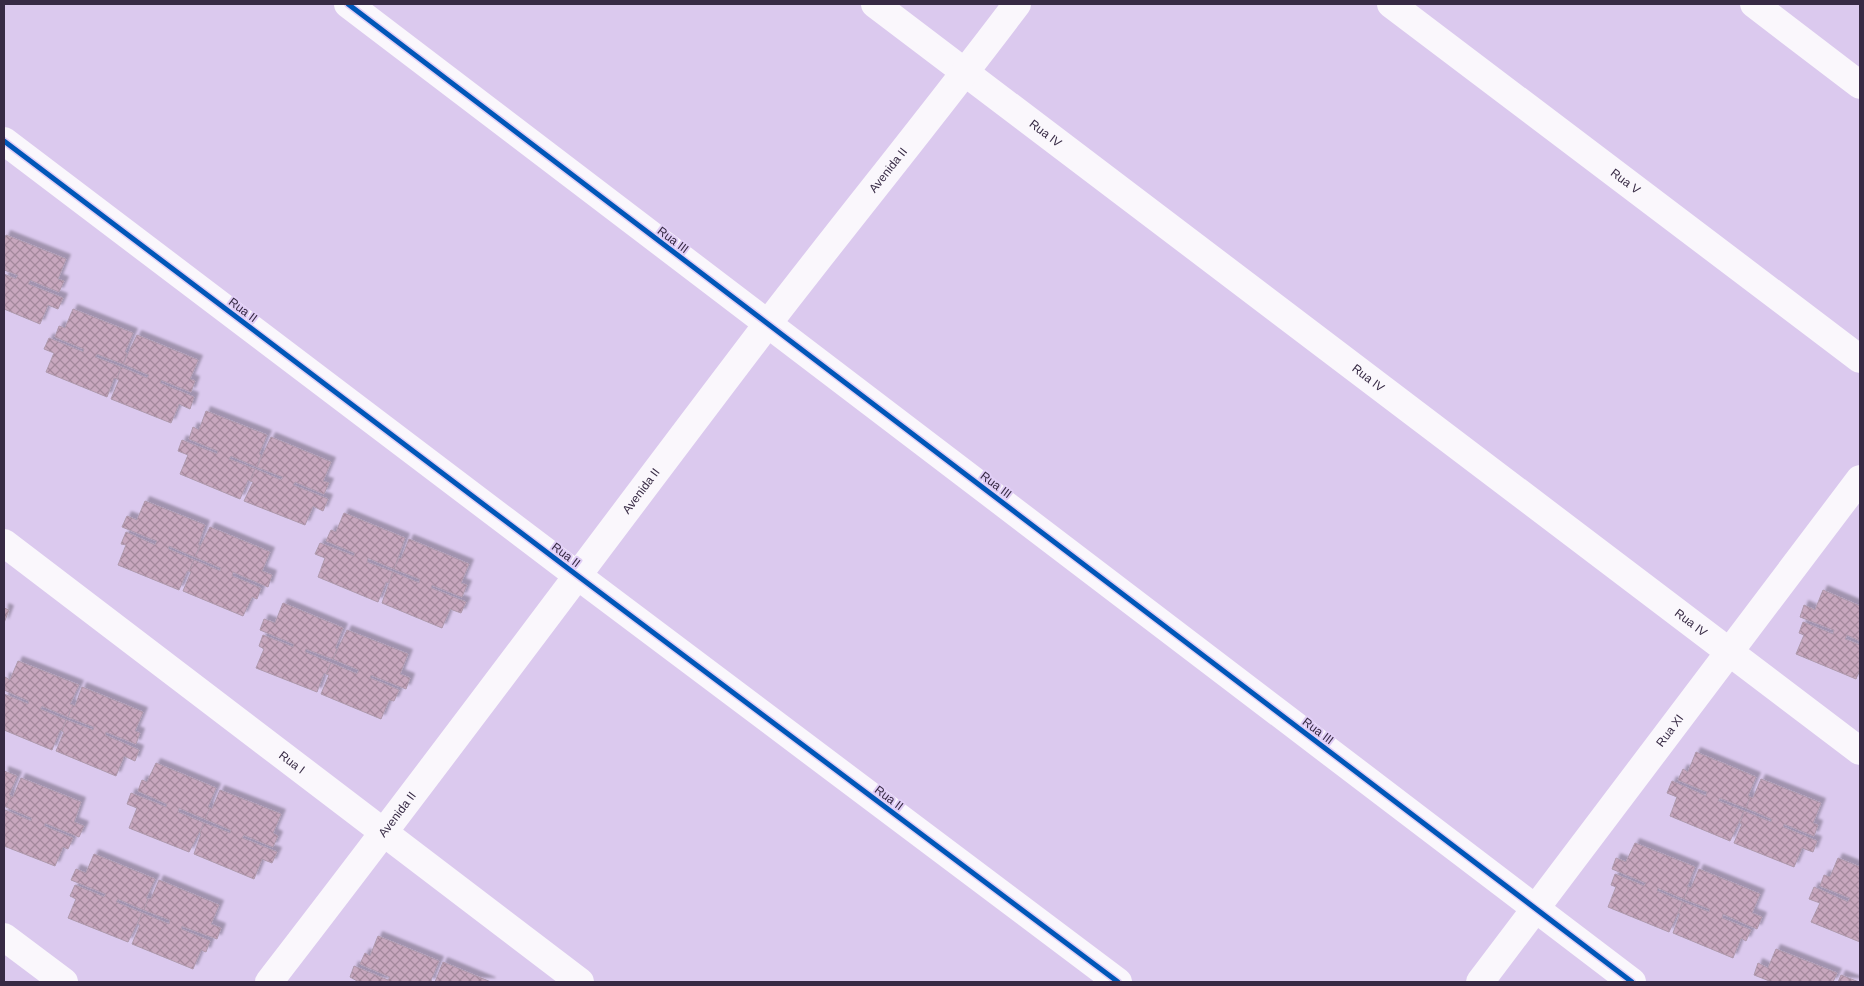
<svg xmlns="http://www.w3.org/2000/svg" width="1864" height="986" font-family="Helvetica,sans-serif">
  <defs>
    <pattern id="building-cross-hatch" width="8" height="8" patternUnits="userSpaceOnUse" patternTransform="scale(1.25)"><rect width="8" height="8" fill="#c8a7be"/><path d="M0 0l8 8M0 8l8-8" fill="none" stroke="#a3889c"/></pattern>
    <filter id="shadow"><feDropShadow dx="4.5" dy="-4.5" stdDeviation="1" flood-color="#0004"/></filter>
  </defs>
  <rect width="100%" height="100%" fill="#dbc9ee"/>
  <!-- building -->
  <g fill="url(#building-cross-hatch)" stroke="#ae99ac" filter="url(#shadow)">
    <polygon points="6,235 66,259 58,279 64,281 59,292 30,280 28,284 63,298 58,309 48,305 40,324 4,309 4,274 16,279 18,275 4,270 4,240"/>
    <polygon points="73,309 133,333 125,352 127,353 123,364 97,354 95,357 121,367 117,379 114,378 107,397 46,372 54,353 44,349 49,338 83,352 84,349 55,337 59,326 65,328"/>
    <polygon points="137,335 198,360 190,379 195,381 191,392 161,380 160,383 194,397 190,409 179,404 171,423 111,399 119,380 117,379 121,367 147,378 149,375 123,364"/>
    <polygon points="206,411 267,435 259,454 261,455 257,467 231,456 229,459 255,469 250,481 248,480 240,499 180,474 188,455 178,451 182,440 217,454 218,451 189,439 193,427 199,430"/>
    <polygon points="271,437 331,462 323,481 329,483 324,494 295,482 293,485 328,499 323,511 313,506 305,525 244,501 253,482 250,481 255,469 281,480 283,477 257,467"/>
    <polygon points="145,501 205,525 198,545 200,545 195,557 169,546 168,549 194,560 189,571 187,571 179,590 118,565 126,545 121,544 126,532 155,545 157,541 122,527 127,516 137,520"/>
    <polygon points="344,513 405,538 394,569 368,558 367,562 393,572 388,583 386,582 378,602 318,577 325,558 315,554 320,543 354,556 355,553 326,541 331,530 336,532"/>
    <polygon points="210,527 270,552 262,571 272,575 268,587 233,572 232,576 261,588 257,599 252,597 243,616 183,591 191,572 189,571 194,560 220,571 221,568 195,557"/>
    <polygon points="409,539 469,564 461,583 467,585 462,597 432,585 431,588 466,602 461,613 450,609 442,628 382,603 393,572 419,583 420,579 394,569 399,558 401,559"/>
    <polygon points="1823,590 1860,606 1860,641 1847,635 1845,639 1860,645 1860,670 1856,679 1796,654 1804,635 1799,633 1803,622 1833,634 1834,630 1800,617 1804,605 1815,610"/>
    <polygon points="283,603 343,628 335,648 337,649 333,659 306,649 305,652 331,663 326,674 324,673 317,692 256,668 264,649 259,646 263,635 293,647 294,644 260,630 264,619 275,623"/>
    <polygon points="4,608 9,610 4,623"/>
    <polygon points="347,630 408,654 400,674 410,678 406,689 371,675 370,678 399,690 394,701 389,700 381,719 321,694 329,675 326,674 331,663 357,674 359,670 333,659"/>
    <polygon points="18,661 79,685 70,704 73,705 68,717 42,706 40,709 66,720 62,731 60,730 52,750 4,730 4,694 28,704 29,701 4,690 5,677 10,680"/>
    <polygon points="82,687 143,712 135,731 140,733 136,744 106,732 105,735 139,750 135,761 124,756 116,776 56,751 64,732 62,731 66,720 93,730 94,727 68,717 73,705 75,706"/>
    <polygon points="1696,752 1756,777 1748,796 1750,797 1746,808 1720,798 1718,801 1744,811 1730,841 1670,816 1677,797 1667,793 1672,781 1706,796 1707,792 1678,780 1683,769 1688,772"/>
    <polygon points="156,763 216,788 208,807 210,808 205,819 179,808 178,812 204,823 189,852 129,828 137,808 127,804 131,793 166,807 167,804 138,791 142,780 147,782"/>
    <polygon points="4,771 17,776 9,795 11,796 6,807 4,806"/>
    <polygon points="21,778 81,802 74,822 84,826 79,837 45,823 44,826 73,838 68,849 63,847 55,866 4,846 4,814 5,810 31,821 32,818 6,807 11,796 13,797"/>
    <polygon points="1761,779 1821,803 1813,823 1818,825 1814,836 1784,824 1783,827 1817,841 1813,852 1802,848 1794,867 1734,843 1742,824 1740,823 1744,811 1771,822 1772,819 1746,808 1750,797 1753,798"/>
    <polygon points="220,790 281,814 273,833 278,836 273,847 244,835 242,838 277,852 272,863 262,859 254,879 194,854 201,834 200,833 204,823 230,833 231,830 205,819 210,808 212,809"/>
    <polygon points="1635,843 1695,867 1687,887 1689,887 1684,899 1658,888 1657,891 1683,902 1669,932 1608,907 1616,887 1611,885 1615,874 1644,886 1646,883 1612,869 1616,858 1626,862"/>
    <polygon points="94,854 155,879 146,898 148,899 144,910 118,899 116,902 142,913 128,942 68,918 76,899 70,896 75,885 104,897 106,894 71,880 76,869 86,873"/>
    <polygon points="1838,858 1860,867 1860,942 1811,922 1820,903 1809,899 1814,887 1848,902 1850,898 1820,886 1824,875 1830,877"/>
    <polygon points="1699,869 1760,894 1752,913 1762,917 1757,929 1723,914 1722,918 1751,930 1746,941 1741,938 1733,958 1673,933 1680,914 1678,913 1683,902 1709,912 1710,909 1684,899 1689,887 1691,888"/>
    <polygon points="159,880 219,905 211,924 221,928 217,939 182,926 181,929 210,941 206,952 201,950 193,969 132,944 140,925 138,924 142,913 169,924 170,920 144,910 148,899 151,899"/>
    <polygon points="378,936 439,961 431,980 432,982 359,982 350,977 354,966 388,980 390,977 360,964 365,953 370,956"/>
    <polygon points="1776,949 1837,973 1833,982 1772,982 1754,975 1758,963 1768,968"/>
    <polygon points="443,962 491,982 432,982 435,982"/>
    <polygon points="1841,975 1859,982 1838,982"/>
  </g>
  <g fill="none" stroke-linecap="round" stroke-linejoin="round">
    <!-- street -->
    <g stroke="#faf7fc" stroke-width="28">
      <polyline points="348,4 1632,982"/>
      <path id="s1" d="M875,4L1860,751"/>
      <path id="s2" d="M1391,4L1860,359"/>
      <polyline points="1754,4 1860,85"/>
      <polyline points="4,141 578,576 1118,982"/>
      <path id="s3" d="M4,543L580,982"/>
      <polyline points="4,937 64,982"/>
      <path id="s4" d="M269,982C437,765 600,544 766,326C849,218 935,113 1017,4"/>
      <path id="s5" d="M1480,982L1860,479"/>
    </g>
    <defs>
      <g id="cycleway">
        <polyline points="348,4 1632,982"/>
        <polyline points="4,141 578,576 1118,982"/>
      </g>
    </defs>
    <!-- cycleway casing -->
    <use href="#cycleway" stroke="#e1cef6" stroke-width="8"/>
    <!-- cycleway -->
    <use href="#cycleway" stroke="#0057b8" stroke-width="5"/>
  </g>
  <g text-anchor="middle" stroke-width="4" stroke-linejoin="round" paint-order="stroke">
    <!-- street labels -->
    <g font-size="12" fill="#372a44" stroke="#e1cef6">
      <text dy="4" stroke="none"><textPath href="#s1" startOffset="214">Rua IV</textPath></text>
      <text dy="4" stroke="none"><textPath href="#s4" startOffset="1021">Avenida II</textPath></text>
      <text dy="4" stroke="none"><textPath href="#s2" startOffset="294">Rua V</textPath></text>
      <text transform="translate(673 240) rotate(37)" y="4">Rua III</text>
      <text transform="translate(243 310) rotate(37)" y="4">Rua II</text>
      <text dy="4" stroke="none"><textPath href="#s1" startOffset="619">Rua IV</textPath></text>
      <text transform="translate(996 485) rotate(37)" y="4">Rua III</text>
      <text dy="4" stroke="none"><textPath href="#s4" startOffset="616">Avenida II</textPath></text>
      <text transform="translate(566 555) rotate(37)" y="4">Rua II</text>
      <text dy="4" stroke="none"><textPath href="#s1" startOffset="1024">Rua IV</textPath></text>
      <text transform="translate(1318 731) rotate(37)" y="4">Rua III</text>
      <text dy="4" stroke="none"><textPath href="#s5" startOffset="315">Rua XI</textPath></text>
      <text dy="4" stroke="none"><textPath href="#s3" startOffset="362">Rua I</textPath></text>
      <text transform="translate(889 798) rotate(37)" y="4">Rua II</text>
      <text dy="4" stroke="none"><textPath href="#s4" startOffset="211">Avenida II</textPath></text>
    </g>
  </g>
  <!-- border -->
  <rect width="1864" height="986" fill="none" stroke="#372a44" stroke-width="10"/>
</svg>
